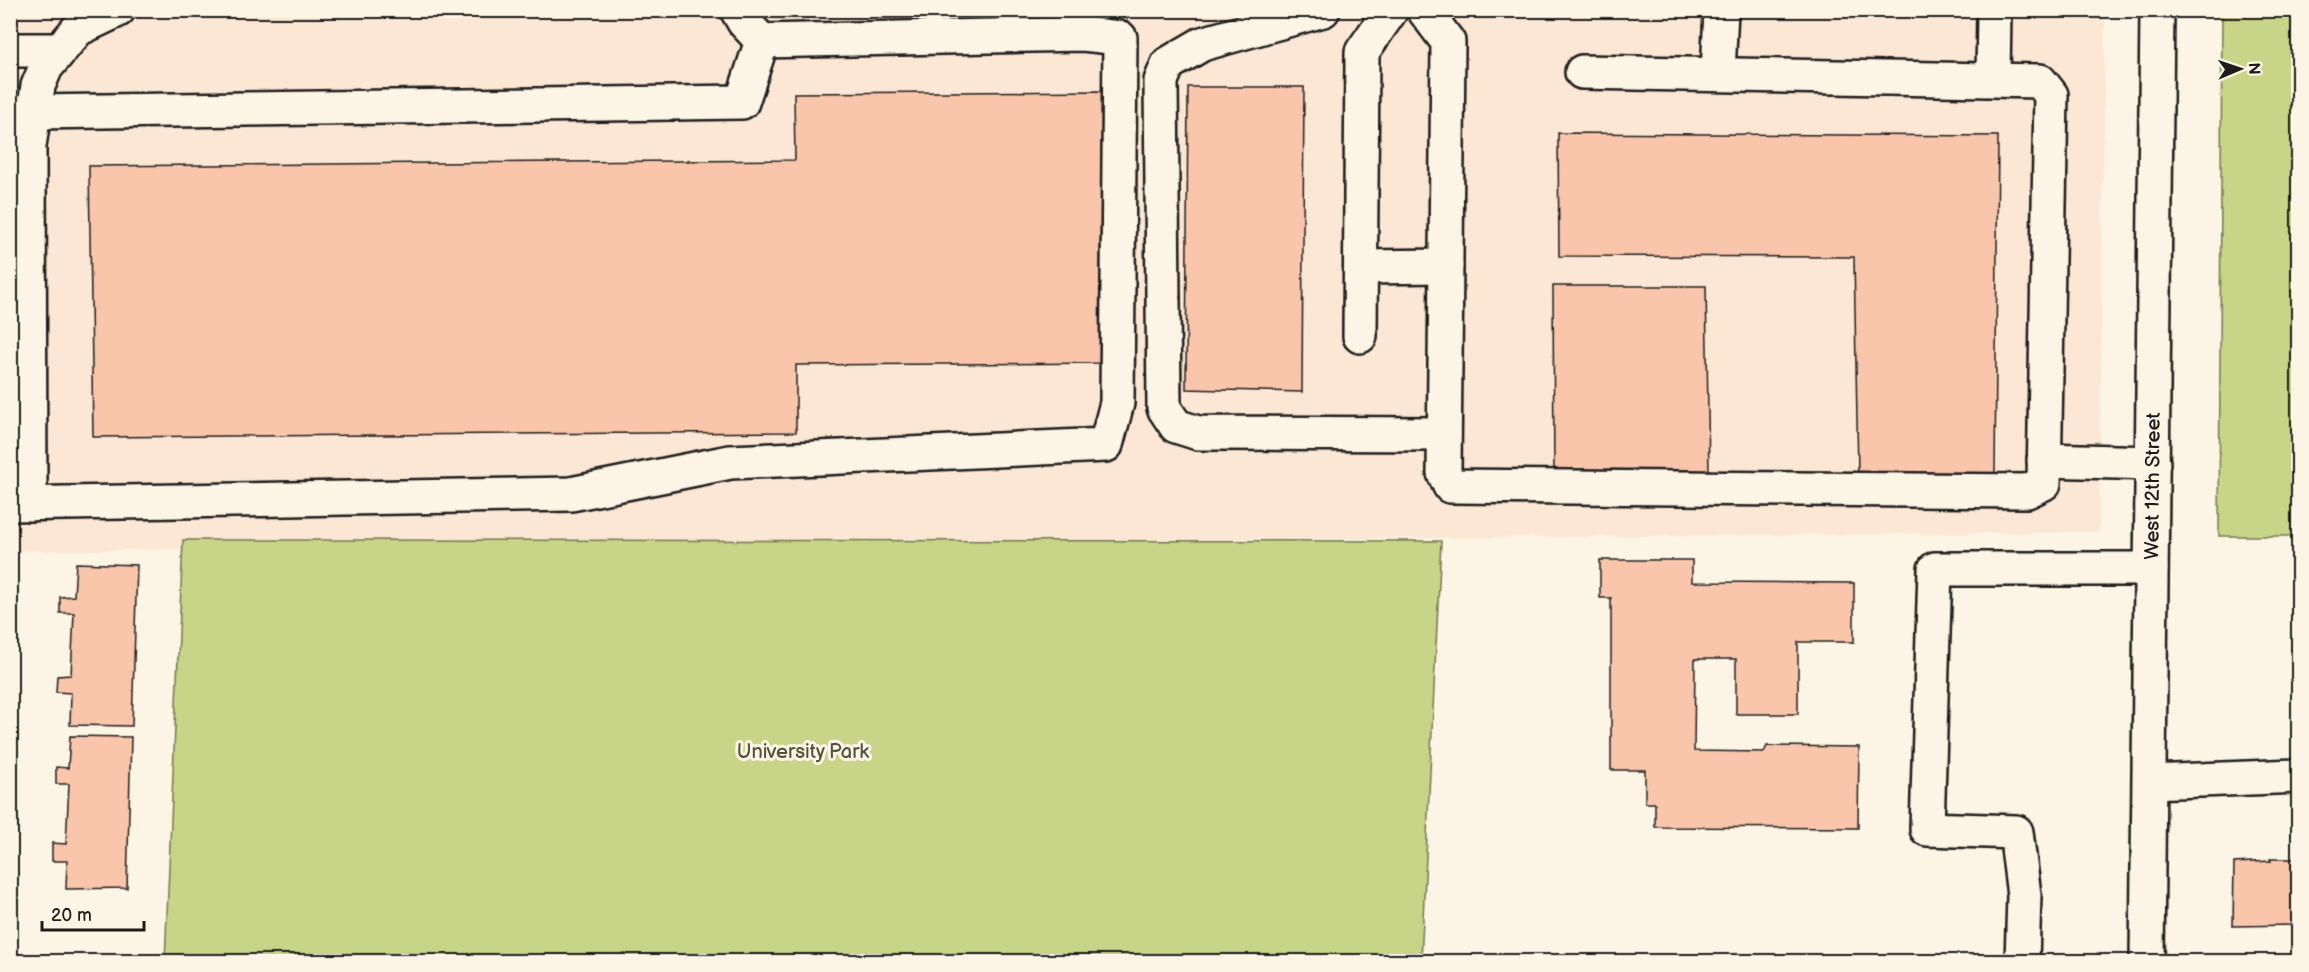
<svg xmlns="http://www.w3.org/2000/svg" width="2309" height="972" font-family="'Balsamiq Sans',sans-serif">
  <rect width="100%" height="100%" fill="#fcf5e5"/>
  <filter id="ink" filterUnits="userSpaceOnUse"><feTurbulence type="fractalNoise" baseFrequency=".0167" numOctaves="2"/><feDisplacementMap in="SourceGraphic" scale="12" xChannelSelector="R" yChannelSelector="G"/><feConvolveMatrix kernelMatrix="1 2 1 2 8 2 1 2 1" color-interpolation-filters="sRGB"/></filter>
  <g filter="url(#ink)">
    <!-- built -->
    <polygon fill="#fbe7d4" points="10,11 2105,11 2099,532 11,551"/>
    <!-- green -->
    <g fill="#c8d487" stroke="#727852" stroke-width="1.5">
      <polygon points="2222,11 2298,11 2298,536 2219,536"/>
      <polygon points="183,540 1441,541 1421,961 165,961"/>
    </g>
    <!-- building -->
    <g fill="#f9c5ab" stroke="#1c1c1c" stroke-width="1.5">
      <polygon points="1188,87 1304,87 1302,392 1186,389"/>
      <polygon points="1107,91 1108,363 796,365 796,432 93,437 89,166 795,160 794,93"/>
      <polygon points="1558,133 1998,136 1995,473 1858,473 1854,257 1559,256"/>
      <polygon points="1553,286 1706,286 1709,474 1554,476"/>
      <polygon points="1600,560 1692,560 1692,582 1854,583 1854,642 1798,642 1798,714 1736,714 1736,659 1695,659 1694,751 1764,752 1767,746 1859,747 1858,828 1655,827 1655,803 1645,803 1645,770 1611,770 1611,598 1600,598"/>
      <polygon points="76,563 137,565 132,726 70,725 71,693 56,692 57,676 71,675 74,613 60,613 60,597 74,596"/>
      <polygon points="70,736 131,737 127,888 66,889 67,861 52,861 52,843 66,844 69,784 56,784 56,767 68,768"/>
      <polygon points="2270,859 2298,859 2298,925 2233,926 2234,863 2271,861"/>
    </g>
    <g fill="none" stroke-linecap="round" stroke-linejoin="round">
      <defs>
        <g id="minor">
          <polyline points="1323,10 1202,44 1168,64 1161,81 1164,408 1176,426 1198,433 1444,434"/>
          <polyline points="1424,10 1448,42 1444,473 1450,486 2027,491 2044,483 2051,95 2040,81 1582,72"/>
          <polyline points="10,50 59,50"/>
          <polyline points="1718,74 1721,10"/>
          <polyline points="1993,79 1994,10"/>
          <polyline points="34,112 742,102 762,41"/>
          <polyline points="1361,267 1446,266"/>
          <polyline points="1360,336 1362,52 1391,10"/>
          <polyline points="2044,460 2153,463"/>
          <polyline points="10,504 571,494 730,462 1106,445 1117,403 1120,38 1083,34 762,41 744,22 737,10"/>
          <polyline points="30,504 29,146 38,86 46,67 78,29 118,10"/>
          <polyline points="2150,782 2298,776"/>
          <polyline points="2022,962 2024,895 2016,832 1927,829 1935,569 2151,569"/>
        </g>
        <g id="major">
          <path id="s1" d="M2147,962L2157,10"/>
        </g>
      </defs>
      <!-- minor casing -->
      <use href="#minor" stroke="#1c1c1c" stroke-width="38"/>
      <!-- major casing -->
      <use href="#major" stroke="#1c1c1c" stroke-width="38"/>
      <!-- minor -->
      <use href="#minor" stroke="#fcf5e5" stroke-width="33"/>
      <!-- major -->
      <use href="#major" stroke="#fcf5e5" stroke-width="33"/>
    </g>
  </g>
  <g text-anchor="middle" stroke-width="6" stroke-linejoin="round" paint-order="stroke">
    <!-- street labels -->
    <g font-size="20" fill="#1c1c1c" stroke="#fcf5e5">
      <text dy="7" stroke="none"><textPath href="#s1" startOffset="476">West 12th Street</textPath></text>
    </g>
    <!-- park labels -->
    <g font-size="20" fill="#50533c" stroke="#fcf5e5">
      <text x="803" y="758">University Park</text>
    </g>
  </g>
  <!-- margin -->
  <rect width="2309" height="972" fill="none" stroke="#fcf5e5" stroke-width="36"/>
  <rect x="18" y="18" width="2273" height="936" fill="none" stroke="#1c1c1c" stroke-width="2" filter="url(#ink)"/>
  <!-- north arrow -->
  <g transform="translate(2240 69) rotate(88)" stroke="#fcf5e5" stroke-width="4.5" paint-order="stroke">
  <path d="M0-4.5L10 22L0 15L-10 22Z" fill="#1c1c1c"/>
  <text y="-9" font-size="16" font-weight="bold" text-anchor="middle" fill="#1c1c1c">N</text>
  </g>
  <!-- scale -->
  <path d="M42 921v9h102v-9" fill="none" stroke="#1c1c1c" stroke-width="3"/>
  <text x="51" y="921" font-size="18" fill="#1c1c1c" stroke="#fcf5e5" stroke-width="4.5" paint-order="stroke">20 m</text>
</svg>
